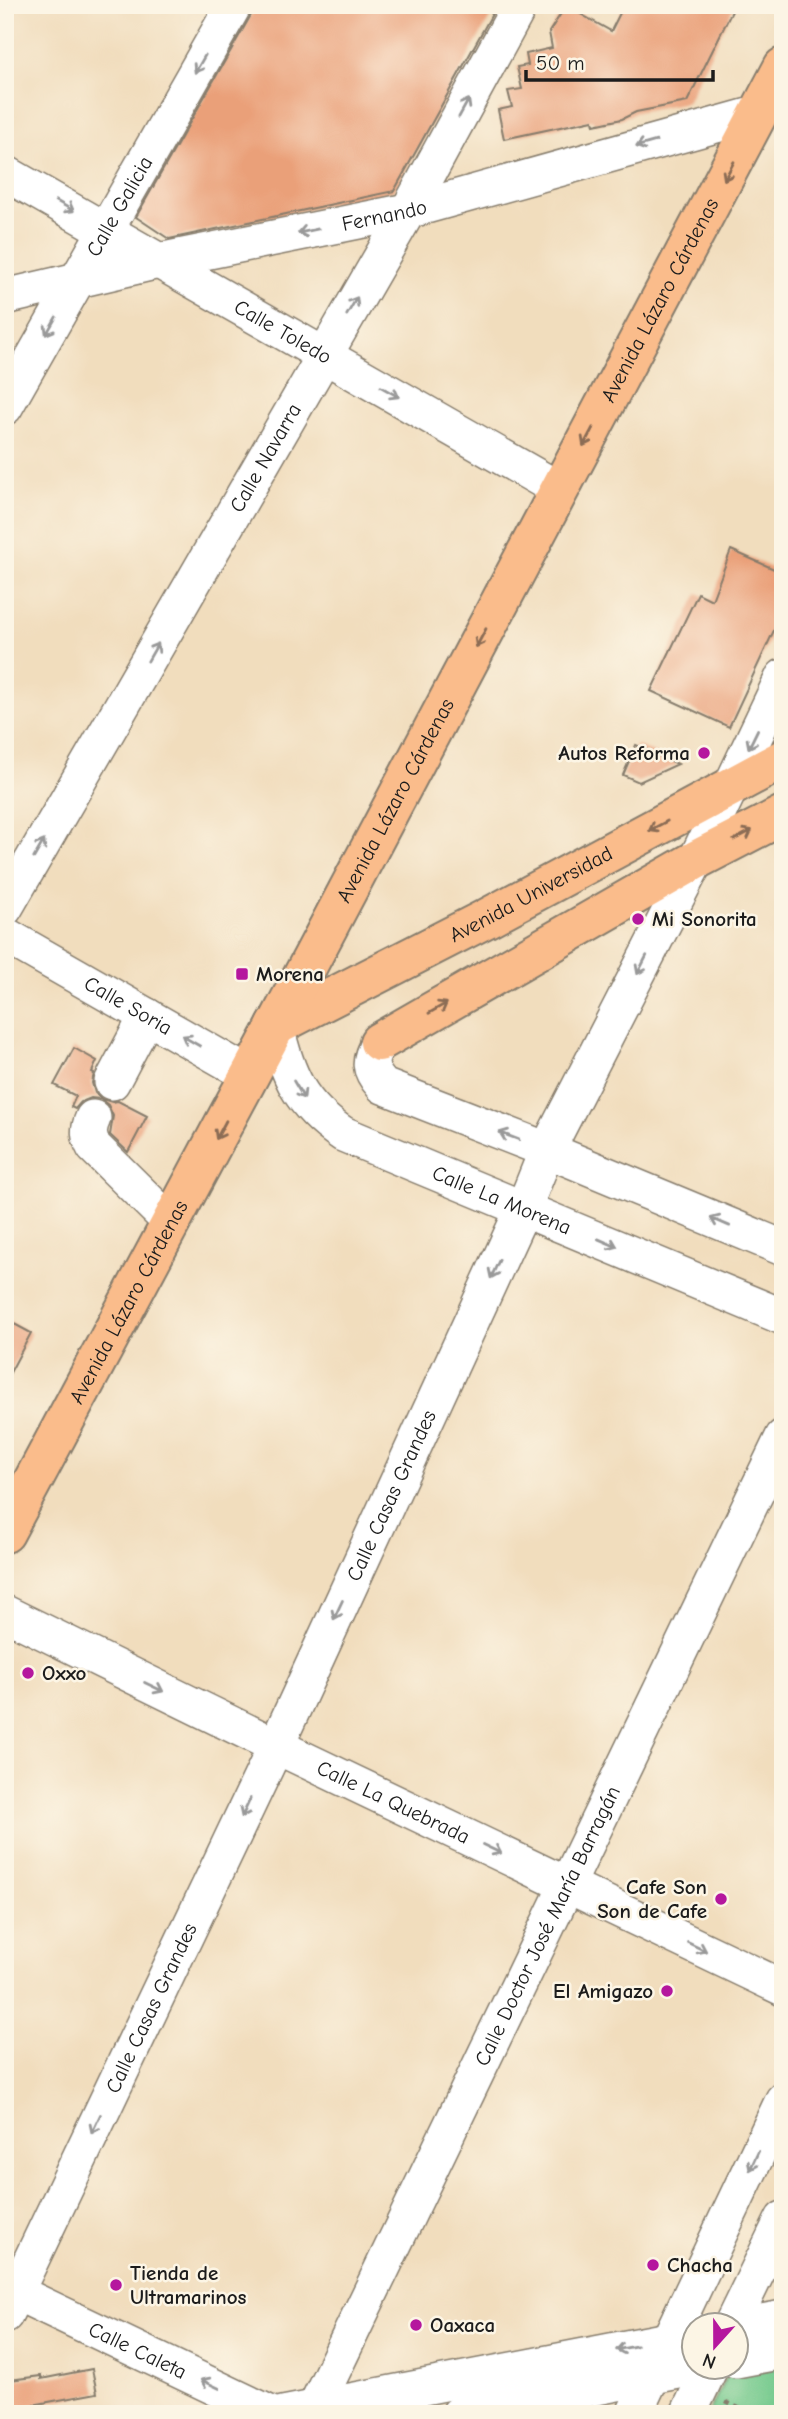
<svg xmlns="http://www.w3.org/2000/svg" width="788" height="2419" font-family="'Comic Neue',sans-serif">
  <rect width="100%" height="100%" fill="#fcf5e5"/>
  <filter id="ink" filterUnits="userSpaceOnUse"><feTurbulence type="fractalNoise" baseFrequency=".0143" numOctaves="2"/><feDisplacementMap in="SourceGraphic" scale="14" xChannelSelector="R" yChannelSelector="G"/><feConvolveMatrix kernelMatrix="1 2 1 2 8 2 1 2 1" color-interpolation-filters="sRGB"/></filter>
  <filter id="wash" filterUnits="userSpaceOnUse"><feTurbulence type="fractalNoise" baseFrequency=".00686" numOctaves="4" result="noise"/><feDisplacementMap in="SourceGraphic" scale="28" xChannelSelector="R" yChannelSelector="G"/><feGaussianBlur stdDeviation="1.57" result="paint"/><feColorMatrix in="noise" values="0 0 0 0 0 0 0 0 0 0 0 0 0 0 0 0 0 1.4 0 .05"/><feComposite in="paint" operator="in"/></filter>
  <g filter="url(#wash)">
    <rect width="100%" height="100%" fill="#f1ddbd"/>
    <!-- green -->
    <polygon fill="#77cb8f" stroke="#4a7456" stroke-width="2" points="783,2364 783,2414 708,2414 727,2374"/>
    <g id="blocks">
      <!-- building -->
      <g fill="#eaa079">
        <polygon points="255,5 497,5 394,191 169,239 136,217 251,15"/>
        <polygon points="624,5 735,5 687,102 636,112 622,119 594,125 593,120 504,139 498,110 512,107 508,91 522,89 517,67 528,65 526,54 552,48 549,32 566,6 611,31"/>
        <polygon points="731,550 783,573 783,611 729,727 651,691 698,593 712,600"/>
        <polygon points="636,745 678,764 639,782 623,775"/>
        <polygon points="74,1048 97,1061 92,1072 94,1073 92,1083 95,1093 102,1099 112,1102 118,1101 147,1116 128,1152 110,1135 113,1116 108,1105 100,1099 91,1098 81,1102 75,1109 71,1107 76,1096 54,1085"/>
        <polygon points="5,1319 31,1333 5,1382"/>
        <polygon points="92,2369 97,2393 5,2410 5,2395 10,2380 41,2376 41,2379"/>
      </g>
    </g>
  </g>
  <g filter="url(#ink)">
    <use href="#blocks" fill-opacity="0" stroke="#867c6c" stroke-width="2"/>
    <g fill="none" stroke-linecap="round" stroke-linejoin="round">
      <defs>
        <g id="minor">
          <path id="s1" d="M5,173L560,490"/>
          <path id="s2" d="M5,297L159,261L408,211L759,113"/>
          <path id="s3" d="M5,407L234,5"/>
          <path id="s4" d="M5,908L408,211L520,5"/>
          <path id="s5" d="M5,935L250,1075"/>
          <path id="s6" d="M276,1026C287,1075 300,1105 343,1134L783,1317"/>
          <path d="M379,1042C368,1062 368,1069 383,1086L547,1150L783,1248"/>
          <polyline points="112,1082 147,1016"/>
          <path d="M93,1118C88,1129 88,1136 94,1147L171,1223"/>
          <path id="s7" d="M5,1613L276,1746L783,1988"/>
          <path id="s8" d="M5,2287L271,2414"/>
          <path id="s9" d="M5,2315L276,1746L524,1207L547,1150L696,860L783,677"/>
          <polyline points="732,2324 783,2219"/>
          <polyline points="736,2327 783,2318"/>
          <polyline points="736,2360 783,2351"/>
          <polyline points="283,2414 694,2335"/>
          <path id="s10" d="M312,2414L783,1437"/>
          <polyline points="459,2414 704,2366"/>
          <polyline points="634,2414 783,2100"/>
          <polyline points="688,2414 711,2366"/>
        </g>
        <g id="major">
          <path id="s11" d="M276,1026L487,918L783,759"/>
          <polyline points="379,1042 696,860 783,815"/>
          <path id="s12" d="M5,1533L276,1026L783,67"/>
        </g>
      </defs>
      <!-- minor casing -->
      <use href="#minor" stroke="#867c6c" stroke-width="38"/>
      <!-- major casing -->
      <use href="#major" stroke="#867c6c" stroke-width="42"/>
      <!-- path -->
      <polyline stroke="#867c6c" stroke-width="4.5" stroke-dasharray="5 5" stroke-linecap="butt" points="726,2402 751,2414"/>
      <!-- minor -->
      <use href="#minor" stroke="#fff" stroke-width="35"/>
      <!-- major -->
      <use href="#major" stroke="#fabc8b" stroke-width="38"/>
    </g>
    <!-- one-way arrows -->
    <defs><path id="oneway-shaft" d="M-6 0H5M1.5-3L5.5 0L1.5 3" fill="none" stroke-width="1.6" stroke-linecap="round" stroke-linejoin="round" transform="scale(1.75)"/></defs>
    <g stroke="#999">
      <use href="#oneway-shaft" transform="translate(200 64) rotate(120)"/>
      <use href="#oneway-shaft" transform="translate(464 108) rotate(-61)"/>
      <use href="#oneway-shaft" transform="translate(646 144) rotate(164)"/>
      <use href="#oneway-shaft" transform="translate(65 206) rotate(30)"/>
      <use href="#oneway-shaft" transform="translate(308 231) rotate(168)"/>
      <use href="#oneway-shaft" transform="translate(352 306) rotate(-60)"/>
      <use href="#oneway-shaft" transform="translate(51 326) rotate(120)"/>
      <use href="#oneway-shaft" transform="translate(390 392) rotate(30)"/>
      <use href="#oneway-shaft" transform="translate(153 652) rotate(-60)"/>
      <use href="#oneway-shaft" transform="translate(753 739) rotate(116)"/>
      <use href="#oneway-shaft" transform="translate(39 849) rotate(-60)"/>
      <use href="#oneway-shaft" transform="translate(642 965) rotate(117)"/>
      <use href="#oneway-shaft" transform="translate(191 1041) rotate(-150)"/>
      <use href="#oneway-shaft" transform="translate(299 1090) rotate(59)"/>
      <use href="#oneway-shaft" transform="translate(509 1136) rotate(-159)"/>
      <use href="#oneway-shaft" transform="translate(720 1222) rotate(-157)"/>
      <use href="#oneway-shaft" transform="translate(608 1243) rotate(23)"/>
      <use href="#oneway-shaft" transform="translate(495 1269) rotate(115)"/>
      <use href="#oneway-shaft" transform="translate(338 1610) rotate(115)"/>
      <use href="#oneway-shaft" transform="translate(154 1687) rotate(26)"/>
      <use href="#oneway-shaft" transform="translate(246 1808) rotate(115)"/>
      <use href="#oneway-shaft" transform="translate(492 1849) rotate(25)"/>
      <use href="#oneway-shaft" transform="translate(697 1947) rotate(25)"/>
      <use href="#oneway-shaft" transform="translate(96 2124) rotate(115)"/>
      <use href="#oneway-shaft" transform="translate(754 2161) rotate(115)"/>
      <use href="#oneway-shaft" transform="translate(626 2348) rotate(169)"/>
      <use href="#oneway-shaft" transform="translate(210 2384) rotate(-155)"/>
    </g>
    <g stroke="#8b6c54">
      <use href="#oneway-shaft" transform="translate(729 171) rotate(118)"/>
      <use href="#oneway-shaft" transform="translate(588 437) rotate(118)"/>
      <use href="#oneway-shaft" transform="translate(481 638) rotate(118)"/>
      <use href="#oneway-shaft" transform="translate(658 826) rotate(152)"/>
      <use href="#oneway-shaft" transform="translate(743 835) rotate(-28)"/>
      <use href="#oneway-shaft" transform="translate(438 1008) rotate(-30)"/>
      <use href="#oneway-shaft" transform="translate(221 1130) rotate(118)"/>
    </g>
  </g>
  <!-- markers -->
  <g fill="#b5179e" stroke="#fcf5e5" stroke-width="2.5">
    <circle cx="704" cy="753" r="7"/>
    <circle cx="638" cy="919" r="7"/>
    <rect x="235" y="967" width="14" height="14" rx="3.5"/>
    <circle cx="28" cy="1673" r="7"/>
    <circle cx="721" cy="1899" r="7"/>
    <circle cx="667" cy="1991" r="7"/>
    <circle cx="653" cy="2265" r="7"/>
    <circle cx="116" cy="2285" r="7"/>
    <circle cx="416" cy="2325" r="7"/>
  </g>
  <g text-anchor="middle" stroke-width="5" stroke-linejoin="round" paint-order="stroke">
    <!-- street labels -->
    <g font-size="21" fill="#1c1c1c" stroke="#fcf5e5">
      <text dy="7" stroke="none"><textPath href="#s3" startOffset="231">Calle Galicia</textPath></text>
      <text dy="7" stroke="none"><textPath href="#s2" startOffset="388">Fernando</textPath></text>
      <text dy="7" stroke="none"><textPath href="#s12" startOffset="1396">Avenida Lázaro Cárdenas</textPath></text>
      <text dy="7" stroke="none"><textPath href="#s1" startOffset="320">Calle Toledo</textPath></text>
      <text dy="7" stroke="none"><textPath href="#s4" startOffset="520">Calle Navarra</textPath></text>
      <text dy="7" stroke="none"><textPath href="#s12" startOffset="830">Avenida Lázaro Cárdenas</textPath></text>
      <text dy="7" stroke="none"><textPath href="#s11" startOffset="287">Avenida Universidad</textPath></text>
      <text dy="7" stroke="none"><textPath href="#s5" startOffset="142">Calle Soria</textPath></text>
      <text dy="7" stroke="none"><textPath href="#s6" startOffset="303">Calle La Morena</textPath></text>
      <text dy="7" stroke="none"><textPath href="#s12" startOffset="262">Avenida Lázaro Cárdenas</textPath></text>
      <text dy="7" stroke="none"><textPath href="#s9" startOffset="906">Calle Casas Grandes</textPath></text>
      <text dy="7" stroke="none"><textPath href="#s7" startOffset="432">Calle La Quebrada</textPath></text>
      <text dy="7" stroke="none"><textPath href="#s10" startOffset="542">Calle Doctor José María Barragán</textPath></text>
      <text dy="7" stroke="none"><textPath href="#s9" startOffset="340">Calle Casas Grandes</textPath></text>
      <text dy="7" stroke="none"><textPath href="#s8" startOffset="147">Calle Caleta</textPath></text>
    </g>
    <!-- poi labels -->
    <g font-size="21" font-weight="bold" fill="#1c1c1c" stroke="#fcf5e5" text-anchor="start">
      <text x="690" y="760" text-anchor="end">Autos Reforma</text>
      <text x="652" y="926">Mi Sonorita</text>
      <text x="256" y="981">Morena</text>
      <text x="42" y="1680">Oxxo</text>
      <text x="707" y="1894" text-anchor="end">Cafe Son<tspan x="707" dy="24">Son de Cafe</tspan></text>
      <text x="653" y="1998" text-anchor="end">El Amigazo</text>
      <text x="667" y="2272">Chacha</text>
      <text x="130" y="2280">Tienda de<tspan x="130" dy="24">Ultramarinos</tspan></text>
      <text x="430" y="2332">Oaxaca</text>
    </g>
  </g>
  <!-- margin -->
  <rect width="788" height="2419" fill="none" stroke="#fcf5e5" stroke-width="28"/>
  <!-- north arrow -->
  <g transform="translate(715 2346) rotate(201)"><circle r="33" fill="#fcf5e5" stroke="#a29e95" stroke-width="2"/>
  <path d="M0-5L12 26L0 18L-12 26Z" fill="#b5179e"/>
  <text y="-10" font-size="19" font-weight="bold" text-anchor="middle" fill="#1c1c1c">N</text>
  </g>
  <!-- scale -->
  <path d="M526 70v10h187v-10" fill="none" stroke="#1c1c1c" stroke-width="3.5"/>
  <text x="536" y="70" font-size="21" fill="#1c1c1c" stroke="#fcf5e5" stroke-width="5" paint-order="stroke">50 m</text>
</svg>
